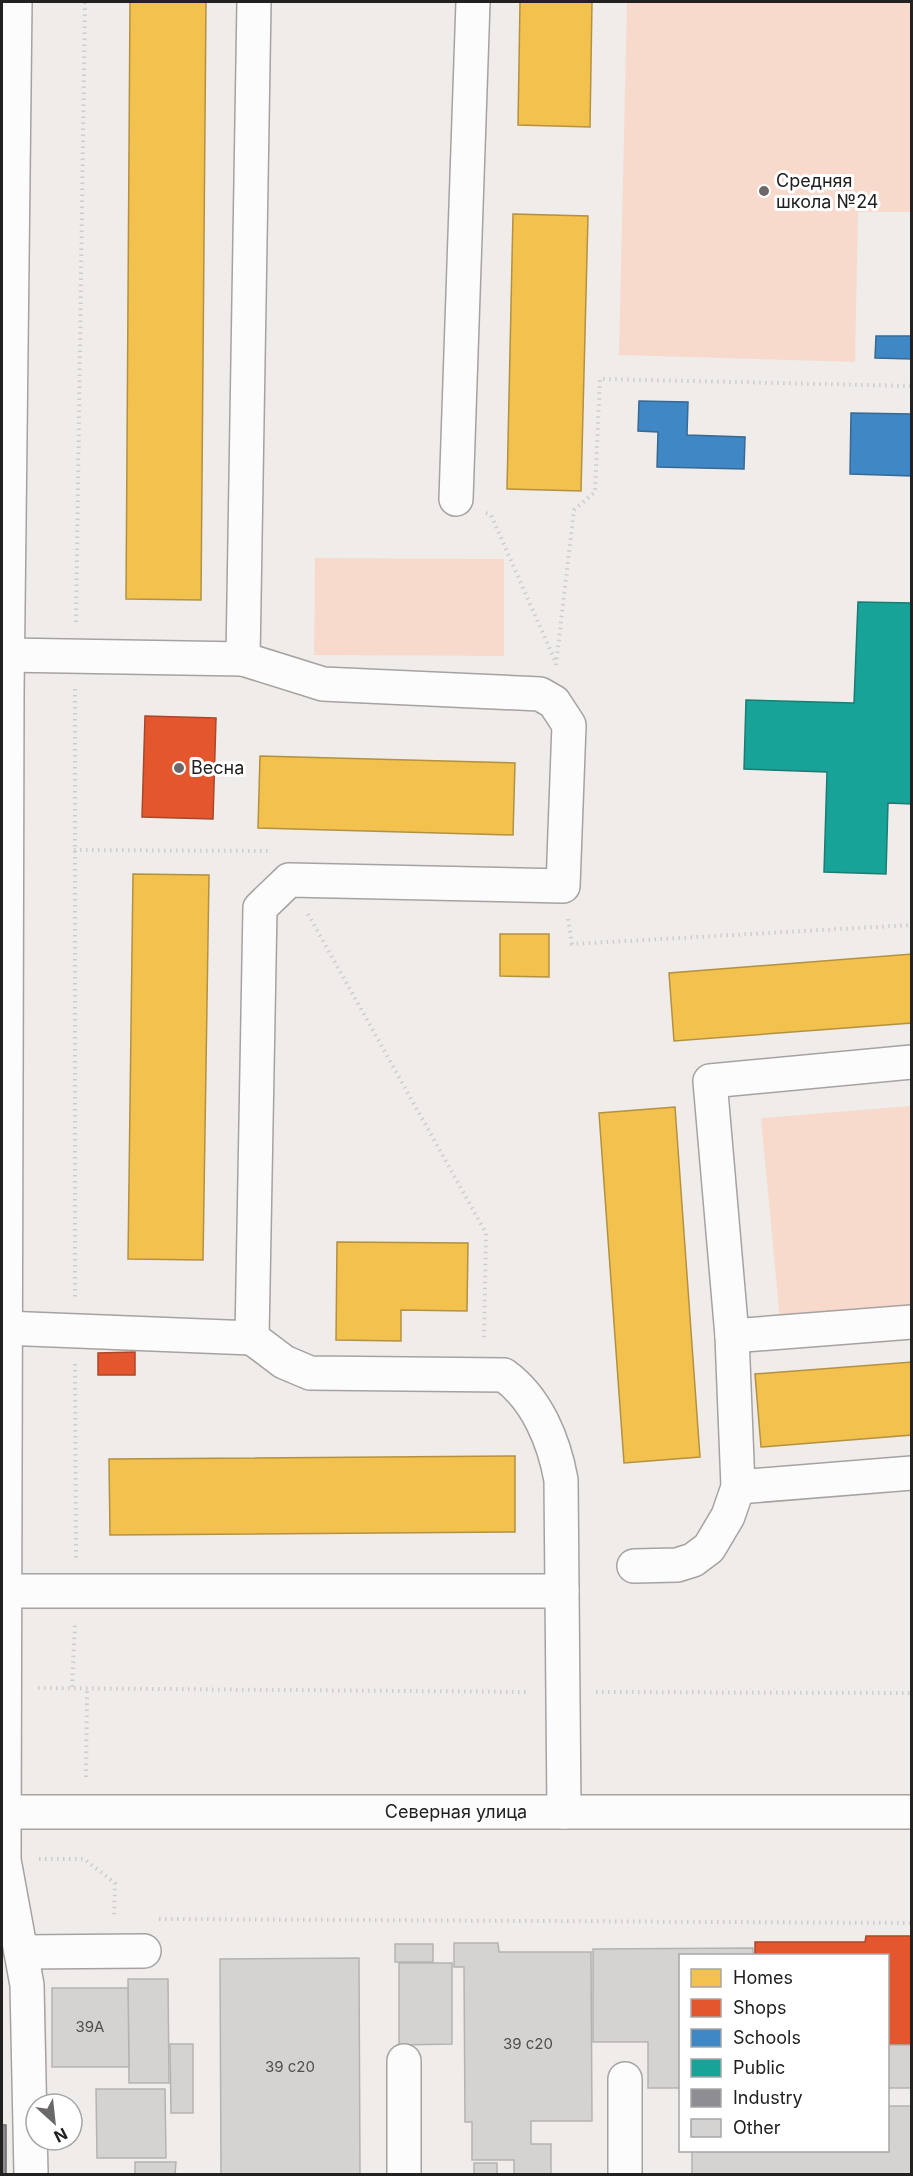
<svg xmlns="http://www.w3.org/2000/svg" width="913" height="2176" font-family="Inter,sans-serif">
  <rect width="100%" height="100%" fill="#f0ecea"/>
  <!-- green -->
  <g fill="#f8dacd">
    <polygon points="627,2 911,2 911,212 858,212 855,362 619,355"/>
    <polygon points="315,558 504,559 504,656 314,655"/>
    <polygon points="911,1106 911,1311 780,1321 761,1118"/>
  </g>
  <!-- homes -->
  <g fill="#f2c14e" stroke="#b49140" stroke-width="1.5">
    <polygon points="130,2 206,2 201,600 126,599"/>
    <polygon points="520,2 592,2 590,127 518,125"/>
    <polygon points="513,214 588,216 581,491 507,489"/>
    <polygon points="260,756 515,763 513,835 258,828"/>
    <polygon points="133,874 209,875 203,1260 128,1259"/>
    <polygon points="500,934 549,934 549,977 500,976"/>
    <polygon points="912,954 912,1023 674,1041 669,973"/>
    <polygon points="675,1107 700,1457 624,1463 599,1113"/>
    <polygon points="337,1242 468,1243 467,1311 401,1310 401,1341 336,1340"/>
    <polygon points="912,1362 912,1435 761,1447 755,1374"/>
    <polygon points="515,1456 515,1532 110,1535 109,1459"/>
  </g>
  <!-- shops -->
  <g fill="#e4572e" stroke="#aa472a" stroke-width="1.5">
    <polygon points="145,716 216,718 213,819 142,817"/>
    <polygon points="135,1352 135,1375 98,1375 98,1353"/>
    <polygon points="866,1936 912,1936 912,2045 888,2045 888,1956 755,1956 755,1942 865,1942"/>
  </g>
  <!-- schools -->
  <g fill="#3f88c5" stroke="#376994" stroke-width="1.5">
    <polygon points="876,336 912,336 912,359 875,358"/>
    <polygon points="639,401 688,402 687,435 745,437 744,469 657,467 658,432 638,431"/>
    <polygon points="851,413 912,414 912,476 850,474"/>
  </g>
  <!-- public -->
  <polygon fill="#17a398" stroke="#1b7c74" stroke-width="1.5" points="858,602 912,603 912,804 888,803 886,874 824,872 827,772 744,769 746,700 854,703"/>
  <!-- industry -->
  <rect fill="#8d8d92" stroke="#6d6d70" stroke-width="1.5" x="2" y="2125" width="4" height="49"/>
  <!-- building -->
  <g fill="#d5d3d1" stroke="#b5b3b1" stroke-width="1.5">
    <polygon points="454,1943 498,1943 499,1952 591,1952 592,2121 531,2121 531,2144 551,2144 551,2174 514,2174 514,2160 472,2160 472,2122 465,2122 464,1967 454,1967"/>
    <rect x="395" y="1944" width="38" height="18"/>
    <polygon points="753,1948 753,1956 680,1956 680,2088 648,2088 648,2042 593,2042 593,1949"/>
    <polygon points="359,1958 360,2174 221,2174 220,1959"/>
    <polygon points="399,1963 452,1963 452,2044 399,2045"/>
    <polygon points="128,1979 168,1979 169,2083 129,2083"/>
    <polygon points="52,1988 128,1988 129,2067 52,2067"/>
    <polygon points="170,2044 193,2044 193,2113 171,2113"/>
    <rect x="888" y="2045" width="24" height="43"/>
    <polygon points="96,2089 165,2089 166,2158 97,2158"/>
    <polygon points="888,2106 912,2106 912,2174 692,2174 692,2150 888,2150"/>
    <polygon points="135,2162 176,2162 175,2174 135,2174"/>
    <rect x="474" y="2163" width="23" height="11"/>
  </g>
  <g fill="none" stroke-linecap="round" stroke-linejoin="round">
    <defs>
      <g id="minor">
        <polyline points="15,2 7,695 4,1860 27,1985 31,2174"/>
        <polyline points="456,499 473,2"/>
        <polyline points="7,655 243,659"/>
        <polyline points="4,1328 252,1338 260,908 289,880 563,886 569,725 554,702 540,694 323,684 243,659 254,2"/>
        <polyline points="732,1336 912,1322"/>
        <path d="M252,1338L284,1362L310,1373L504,1375C537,1399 554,1441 561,1480L564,1812"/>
        <polyline points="738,1487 912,1473"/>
        <polyline points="634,1566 677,1565 693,1560 709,1548 728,1516 738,1487 732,1336 710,1081 912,1062"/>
        <polyline points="2,1591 562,1591"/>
        <polyline points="21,1952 144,1951"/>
        <polyline points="625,2079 625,2174"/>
        <polyline points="404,2174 404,2061"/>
      </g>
      <g id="major">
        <path id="s1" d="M2,1812H912"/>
      </g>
    </defs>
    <!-- minor casing -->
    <use href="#minor" stroke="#a5a2a1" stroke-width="36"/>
    <!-- major casing -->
    <use href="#major" stroke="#a5a2a1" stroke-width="36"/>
    <!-- path -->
    <g stroke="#cecdcd" stroke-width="4" stroke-dasharray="1.5 4.5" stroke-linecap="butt">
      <polyline points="486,513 491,515 556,663"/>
      <polyline points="76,622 85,2"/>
      <polyline points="556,665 574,510 595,492 600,379 912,386"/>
      <polyline points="75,689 75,1297"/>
      <polyline points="74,850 269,851"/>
      <polyline points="308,914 486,1233 484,1340"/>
      <polyline points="568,919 572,944 912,925"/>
      <polyline points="75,1364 76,1558"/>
      <polyline points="72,1687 75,1625"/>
      <polyline points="38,1688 529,1692"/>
      <polyline points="596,1692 912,1693"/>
      <polyline points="86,1777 87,1688"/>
      <polyline points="39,1859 84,1859 115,1883 114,1918"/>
      <polyline points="159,1919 912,1923"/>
    </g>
    <!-- minor -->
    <use href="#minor" stroke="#fdfcfc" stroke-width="33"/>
    <!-- major -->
    <use href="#major" stroke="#fdfcfc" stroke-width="33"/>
  </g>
  <!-- markers -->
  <g fill="#6b6867" stroke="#fff" stroke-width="2">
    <circle cx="764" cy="191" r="6"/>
    <circle cx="179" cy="768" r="6"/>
  </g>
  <g text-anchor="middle" stroke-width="6" stroke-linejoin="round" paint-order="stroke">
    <!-- number labels -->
    <g font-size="15" fill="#504e4d">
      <text x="90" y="2032">39А</text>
      <text x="528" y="2049">39 с20</text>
      <text x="290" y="2072">39 с20</text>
    </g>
    <!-- poi labels -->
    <g font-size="18" fill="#232120" stroke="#fff" text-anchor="start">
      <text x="776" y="187">Средняя<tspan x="776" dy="21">школа №24</tspan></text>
      <text x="191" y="774">Весна</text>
    </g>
    <!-- street labels -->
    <g font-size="18" fill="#232120" stroke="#fff">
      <text dy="6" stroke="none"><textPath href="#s1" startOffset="454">Северная улица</textPath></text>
    </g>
  </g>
  <!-- border -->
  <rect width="913" height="2176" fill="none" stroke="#232120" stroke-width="6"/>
  <!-- legend -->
  <rect x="679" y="1954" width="210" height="198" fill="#ffffff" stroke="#a7a6a6" stroke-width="1.5"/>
  <rect x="691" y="1969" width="30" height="18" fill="#f2c14e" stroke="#a7a6a6" stroke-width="1.5"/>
  <text x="733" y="1984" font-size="18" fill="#232120">Homes</text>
  <rect x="691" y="1999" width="30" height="18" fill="#e4572e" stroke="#a7a6a6" stroke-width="1.5"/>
  <text x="733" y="2014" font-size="18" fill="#232120">Shops</text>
  <rect x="691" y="2029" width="30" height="18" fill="#3f88c5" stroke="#a7a6a6" stroke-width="1.5"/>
  <text x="733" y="2044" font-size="18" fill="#232120">Schools</text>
  <rect x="691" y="2059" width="30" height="18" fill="#17a398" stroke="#a7a6a6" stroke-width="1.5"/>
  <text x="733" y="2074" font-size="18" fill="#232120">Public</text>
  <rect x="691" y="2089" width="30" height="18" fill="#8d8d92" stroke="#a7a6a6" stroke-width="1.5"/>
  <text x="733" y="2104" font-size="18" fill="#232120">Industry</text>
  <rect x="691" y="2119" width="30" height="18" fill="#d5d3d1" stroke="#a7a6a6" stroke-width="1.5"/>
  <text x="733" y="2134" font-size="18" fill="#232120">Other</text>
  <!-- north arrow -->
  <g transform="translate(54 2122) rotate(153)"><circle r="28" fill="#ffffff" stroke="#a7a6a6" stroke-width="1.5"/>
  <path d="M0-4.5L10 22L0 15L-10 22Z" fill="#6b6867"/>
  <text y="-9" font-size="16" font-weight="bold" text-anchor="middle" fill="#232120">N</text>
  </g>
</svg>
